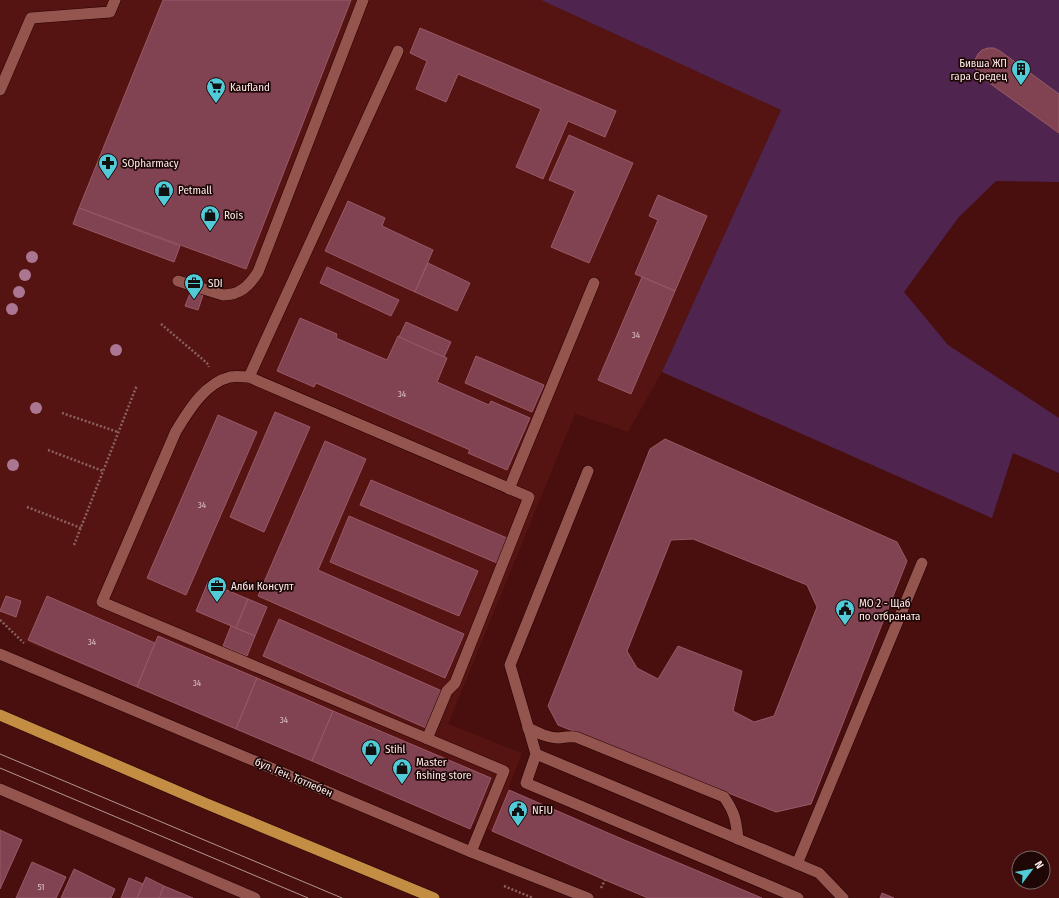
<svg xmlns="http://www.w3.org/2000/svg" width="1059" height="898" font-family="'Fira Sans Condensed',sans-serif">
  <rect width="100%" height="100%" fill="#480f0e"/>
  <!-- built -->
  <polygon fill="#551412" points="0,0 541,0 781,110 662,372 628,432 575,414 448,724 522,753 492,831 26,642 0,621"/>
  <!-- green -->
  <polygon fill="#4f2550" points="541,0 1059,0 1059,182 996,181 958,218 904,292 948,345 1059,418 1059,473 1013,453 992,518 662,372 781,110"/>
  <!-- building -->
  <g fill="#814352" stroke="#995967" fill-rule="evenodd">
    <polygon points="163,0 351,0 246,269 79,208"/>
    <polygon points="420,28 616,111 605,137 568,121 543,179 516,167 541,109 458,74 446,102 416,89 427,61 410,53"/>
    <polygon points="988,48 994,48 1000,51 1059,94 1059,133 981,77 977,72 975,66 975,60 978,54 982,50"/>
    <polygon points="569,135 633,163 589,263 551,247 575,191 549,180"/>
    <polygon points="658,195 707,216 675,291 635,274 658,220 649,216"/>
    <polygon points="348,201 385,218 382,226 433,250 415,292 325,251"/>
    <polygon points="79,208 180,246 174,262 73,224"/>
    <polygon points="428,263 470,283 457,311 415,292"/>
    <polygon points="327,267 399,300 391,316 320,283"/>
    <polygon points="642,277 675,291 631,394 598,380"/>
    <polygon points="191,291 203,295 198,310 185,306"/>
    <polygon points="300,318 337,334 336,338 387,360 398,336 447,358 437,382 489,405 491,401 530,418 507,470 468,453 470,450 316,383 314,387 277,371"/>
    <polygon points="406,322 451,342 444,357 399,337"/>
    <polygon points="476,356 544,385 532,412 465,383"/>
    <polygon points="275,412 310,427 264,532 230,517"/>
    <polygon points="218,415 257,432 186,595 147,578"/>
    <path d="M665,439L897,542L907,561L811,804L776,812L558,725L548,706L650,449ZM693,539L807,585L817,607L774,716L754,722L733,711L742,671L678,646L658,679L637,668L627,651L671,540Z"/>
    <polygon points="325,441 366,459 318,570 464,634 445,678 258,596"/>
    <polygon points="371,480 507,538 497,563 360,505"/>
    <polygon points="349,516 478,571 459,616 330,562"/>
    <polygon points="208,582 248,599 236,628 196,611"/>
    <polygon points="6,596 21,601 16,617 0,611"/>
    <polygon points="47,596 155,643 137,687 28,640"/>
    <polygon points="248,599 267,607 255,636 236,628"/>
    <polygon points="279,619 442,691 426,728 263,656"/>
    <polygon points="231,626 255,636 247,656 223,646"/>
    <polygon points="158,636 257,678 236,729 137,687"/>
    <polygon points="257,678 333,711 312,761 236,729"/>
    <polygon points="333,711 491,778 470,829 312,761"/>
    <polygon points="509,790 622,839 762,898 648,898 605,880 492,831"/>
    <polygon points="0,830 22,840 0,889"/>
    <polygon points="32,862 66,877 56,898 16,898"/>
    <polygon points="74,869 115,889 111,898 61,898"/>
    <polygon points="146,877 164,886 159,898 137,898"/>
    <polygon points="129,878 143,884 137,898 121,898"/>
    <polygon points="164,886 193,898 159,898"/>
    <polygon points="882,893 894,898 880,898"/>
  </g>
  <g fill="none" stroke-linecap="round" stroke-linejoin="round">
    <defs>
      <g id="service">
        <polyline points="0,90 31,18 110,12 115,0"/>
        <path d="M178,281L223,295C240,295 249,286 258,272L363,0"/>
        <polyline points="249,377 398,51"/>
        <polyline points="588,471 510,665 536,754 526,783 798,898"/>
        <polyline points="509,489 594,283"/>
        <path d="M528,728C538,733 548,738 559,738C565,737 570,736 576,737L724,797C735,813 736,820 738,839"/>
        <path d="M427,739L447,691L455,683L529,497L249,377C243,377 236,376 230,377C205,383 189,410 176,431L102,602L504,771L471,852"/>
        <polyline points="536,754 819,873 843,898"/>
        <polyline points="797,864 922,563"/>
      </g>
      <g id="minor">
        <polyline points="0,654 471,852 588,898"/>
        <polyline points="0,789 255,898"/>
      </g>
      <polyline id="primary" points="0,715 207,804 434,898"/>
    </defs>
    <!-- service casing -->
    <use href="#service" stroke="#260001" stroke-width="12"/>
    <!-- minor casing -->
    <use href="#minor" stroke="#260001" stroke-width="12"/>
    <!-- primary casing -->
    <use href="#primary" stroke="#260001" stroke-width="12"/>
    <!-- path -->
    <g stroke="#8b6260" stroke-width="2.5" stroke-dasharray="2 2" stroke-linecap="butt">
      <polyline points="161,324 207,363 209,367"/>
      <polyline points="62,413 118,432"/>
      <polyline points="48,450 103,471"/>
      <polyline points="27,507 81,528"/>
      <polyline points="74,545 137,385"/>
      <polyline points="0,620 24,643"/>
      <polyline points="504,886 533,898"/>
      <polyline points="601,888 605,880"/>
    </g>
    <!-- service -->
    <use href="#service" stroke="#95554f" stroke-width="11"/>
    <!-- minor -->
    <use href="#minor" stroke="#95554f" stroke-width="11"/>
    <!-- primary -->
    <use href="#primary" stroke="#c38d44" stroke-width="11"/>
    <!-- tram -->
    <g stroke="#b49593" stroke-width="1">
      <polyline points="0,754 342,898"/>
      <polyline points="0,768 308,898"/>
    </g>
  </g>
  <!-- trees -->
  <g fill="#ab7691">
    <circle cx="32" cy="257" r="6"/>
    <circle cx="25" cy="275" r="6"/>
    <circle cx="19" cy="292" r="6"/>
    <circle cx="12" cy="309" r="6"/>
    <circle cx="116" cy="350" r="6"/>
    <circle cx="36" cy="408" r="6"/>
    <circle cx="13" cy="465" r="6"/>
  </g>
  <!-- icons -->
  <defs>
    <symbol id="building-pin" viewBox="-11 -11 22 30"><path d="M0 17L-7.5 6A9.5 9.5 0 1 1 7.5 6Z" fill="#52cbd9" stroke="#1f0706"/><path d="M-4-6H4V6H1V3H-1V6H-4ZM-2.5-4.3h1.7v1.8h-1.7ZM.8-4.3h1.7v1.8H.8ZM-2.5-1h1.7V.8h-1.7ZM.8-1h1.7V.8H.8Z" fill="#111"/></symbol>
    <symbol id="supermarket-pin" viewBox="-11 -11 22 30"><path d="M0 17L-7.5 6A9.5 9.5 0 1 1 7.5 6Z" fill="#52cbd9" stroke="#1f0706"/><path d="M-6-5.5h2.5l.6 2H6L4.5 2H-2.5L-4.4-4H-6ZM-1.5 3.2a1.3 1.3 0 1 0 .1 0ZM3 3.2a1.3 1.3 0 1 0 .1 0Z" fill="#111"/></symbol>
    <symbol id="pharmacy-pin" viewBox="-11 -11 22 30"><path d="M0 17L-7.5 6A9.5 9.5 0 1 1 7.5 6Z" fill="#52cbd9" stroke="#1f0706"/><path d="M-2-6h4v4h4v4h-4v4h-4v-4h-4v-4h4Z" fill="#111"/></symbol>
    <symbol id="shop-pin" viewBox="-11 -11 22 30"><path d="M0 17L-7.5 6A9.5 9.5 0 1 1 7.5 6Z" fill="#52cbd9" stroke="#1f0706"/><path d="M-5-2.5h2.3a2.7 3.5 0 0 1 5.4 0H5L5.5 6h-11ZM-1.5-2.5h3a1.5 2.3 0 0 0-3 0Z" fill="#111"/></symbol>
    <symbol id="office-pin" viewBox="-11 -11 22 30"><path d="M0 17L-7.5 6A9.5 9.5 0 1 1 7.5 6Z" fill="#52cbd9" stroke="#1f0706"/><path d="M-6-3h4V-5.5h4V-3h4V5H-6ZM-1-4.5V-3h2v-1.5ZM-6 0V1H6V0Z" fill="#111"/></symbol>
    <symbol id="civic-pin" viewBox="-11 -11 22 30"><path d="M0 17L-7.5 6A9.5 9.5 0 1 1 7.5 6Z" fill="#52cbd9" stroke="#1f0706"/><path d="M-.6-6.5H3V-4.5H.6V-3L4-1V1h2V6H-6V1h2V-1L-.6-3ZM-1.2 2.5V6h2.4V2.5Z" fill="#111"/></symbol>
  </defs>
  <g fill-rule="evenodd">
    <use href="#building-pin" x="1010" y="58" width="22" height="30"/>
    <use href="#supermarket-pin" x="205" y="76" width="22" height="30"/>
    <use href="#pharmacy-pin" x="97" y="152" width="22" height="30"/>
    <use href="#shop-pin" x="153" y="179" width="22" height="30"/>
    <use href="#shop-pin" x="199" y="204" width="22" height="30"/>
    <use href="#office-pin" x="183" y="272" width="22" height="30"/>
    <use href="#office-pin" x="206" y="575" width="22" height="30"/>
    <use href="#civic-pin" x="834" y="598" width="22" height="30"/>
    <use href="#shop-pin" x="360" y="738" width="22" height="30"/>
    <use href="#shop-pin" x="391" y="757" width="22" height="30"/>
    <use href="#civic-pin" x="507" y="799" width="22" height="30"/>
  </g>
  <g text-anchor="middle" stroke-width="3.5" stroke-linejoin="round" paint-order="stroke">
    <!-- number labels -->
    <g font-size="9" fill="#dcc2c4">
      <text x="636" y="338">34</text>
      <text x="402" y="397">34</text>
      <text x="202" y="508">34</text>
      <text x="92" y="645">34</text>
      <text x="197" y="686">34</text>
      <text x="284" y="723">34</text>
      <text x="41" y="890">51</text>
    </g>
    <!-- poi labels -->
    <g font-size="11" fill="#fbecea" stroke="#1f0706" text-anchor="start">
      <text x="1007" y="67" text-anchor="end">Бивша ЖП<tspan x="1007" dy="13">гара Средец</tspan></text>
      <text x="230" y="91">Kaufland</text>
      <text x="122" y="167">SOpharmacy</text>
      <text x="178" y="194">Petmall</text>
      <text x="224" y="219">Rois</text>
      <text x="208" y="287">SDI</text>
      <text x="231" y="590">Алби Консулт</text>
      <text x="859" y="607">МО 2 - Щаб<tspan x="859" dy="13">по отбраната</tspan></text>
      <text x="385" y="753">Stihl</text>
      <text x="416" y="766">Master<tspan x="416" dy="13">fishing store</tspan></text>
      <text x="532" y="814">NFIU</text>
    </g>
    <!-- street labels -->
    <g font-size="11" fill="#fbecea" stroke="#1f0706">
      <text transform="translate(294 777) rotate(23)" y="4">бул. Ген. Тотлебен</text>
    </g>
  </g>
  <!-- north arrow -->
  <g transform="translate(1031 870) rotate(58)"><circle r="19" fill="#1f0706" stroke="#776361"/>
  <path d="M0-3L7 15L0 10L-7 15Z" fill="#52cbd9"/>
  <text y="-6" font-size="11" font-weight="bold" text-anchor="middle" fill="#fbecea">N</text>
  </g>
</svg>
